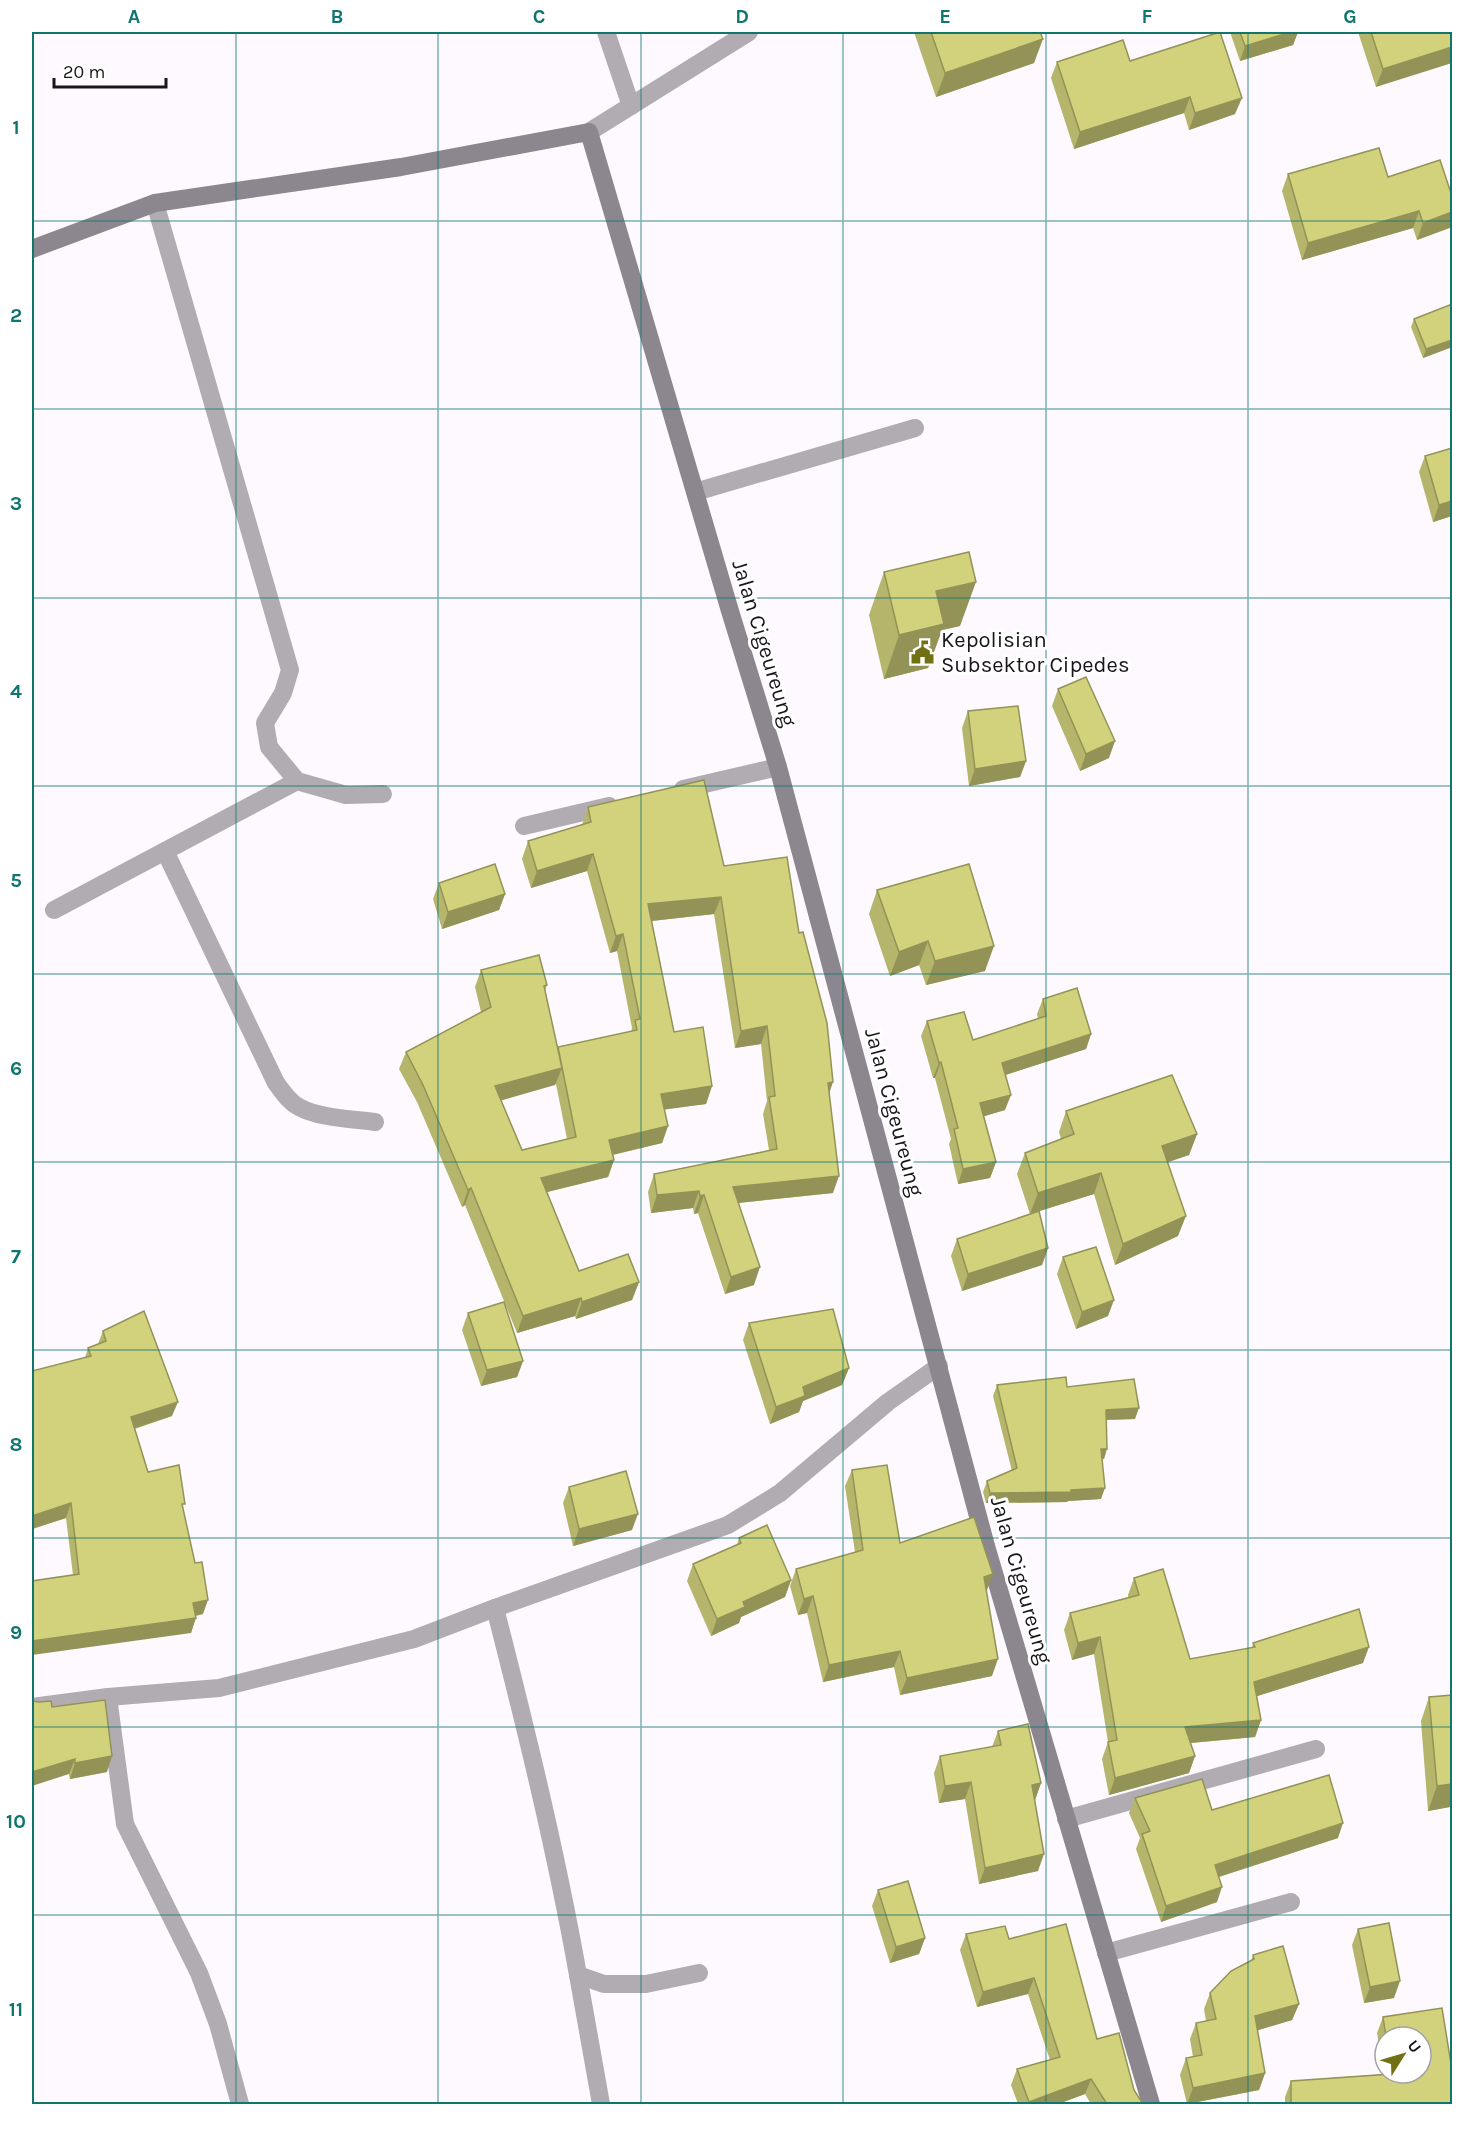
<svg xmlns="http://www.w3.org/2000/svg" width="1484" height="2136" font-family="Karla,sans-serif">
  <rect width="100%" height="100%" fill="#fef9ff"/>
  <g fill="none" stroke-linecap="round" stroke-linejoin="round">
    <!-- lane -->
    <polyline stroke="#b0acb1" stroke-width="18" points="1066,1819 1316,1749"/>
    <!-- street -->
    <g stroke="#b0acb1" stroke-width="18">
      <polyline points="606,32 631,106"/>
      <polyline points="589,132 749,32"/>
      <polyline points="155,203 290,670 283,693 265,723 269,747 297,781 346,795 383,794"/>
      <polyline points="695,492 915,428"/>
      <polyline points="683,789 778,767"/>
      <polyline points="524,826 609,806"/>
      <path d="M165,851L276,1083C283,1092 289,1102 299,1107C318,1118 353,1119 375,1122"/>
      <polyline points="54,910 297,781"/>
      <path d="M495,1608C526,1729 556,1851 578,1975L604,1984H646L699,1973"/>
      <polyline points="108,1697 125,1824 199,1973 218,2024 240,2104"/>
      <polyline points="32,1707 108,1697 219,1688 414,1639 495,1608 728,1525 780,1493 888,1402 939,1366"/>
      <polyline points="1106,1953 1291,1902"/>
      <polyline points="578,1975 601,2104"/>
    </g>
    <!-- secondary -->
    <polyline stroke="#8c868e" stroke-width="18" points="32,249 155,203 401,167 589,132 730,611 778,767 986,1546 1151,2104"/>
  </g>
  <!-- wall -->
  <g fill="#b5b56b" fill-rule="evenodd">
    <polygon points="914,32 1040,32 1034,63 936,97"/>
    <polygon points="1230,32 1298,32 1293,45 1240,61"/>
    <polygon points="1358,32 1452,32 1376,87"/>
    <polygon points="1130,61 1235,114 1189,130 1184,113 1074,149 1051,78 1057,62"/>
    <polygon points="1288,174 1388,177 1452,227 1417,240 1413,228 1302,260 1282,191"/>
    <polygon points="1452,304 1452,347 1423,358 1411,327 1414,319"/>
    <polygon points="1452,448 1452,516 1433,522 1419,472 1425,456"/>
    <polygon points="884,572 960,626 942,630 928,668 884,679 869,615"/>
    <polygon points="1058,689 1109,758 1080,771 1052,706"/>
    <polygon points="968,711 1026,761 1020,777 969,786 962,728"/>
    <path d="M588,807L724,866L799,933L829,1094L833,1193L739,1203L754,1285L725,1294L698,1213L694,1214L693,1208L651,1213L648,1192L654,1174L769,1150L763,1114L767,1101L761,1044L735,1048L714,914L652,921L674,1032L712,1086L706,1104L664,1109L668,1126L662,1143L613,1155L614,1160L608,1177L547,1192L579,1271L639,1282L632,1300L576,1319L575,1316L517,1333L465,1205L462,1207L417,1102L399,1069L406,1052L481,1012L475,987L481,970L547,985L545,991L557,1048L631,1032L632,1028L617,951L610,953L587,871L531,888L522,859L528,841L582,825ZM556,1084L567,1139L522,1150L501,1100Z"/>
    <polygon points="439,883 505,894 499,910 442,929 433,899"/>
    <polygon points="877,890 985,971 926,985 919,965 890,976 869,914"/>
    <polygon points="1043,999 1091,1034 1086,1049 1005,1075 1005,1110 984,1116 996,1162 990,1178 958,1184 949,1144 951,1139 935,1078 933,1078 921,1036 927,1021 973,1040 1038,1019 1037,1014"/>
    <polygon points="1066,1111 1197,1134 1189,1155 1167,1162 1178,1236 1115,1265 1094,1194 1030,1214 1017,1174 1025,1153 1061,1139 1059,1132"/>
    <polygon points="957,1239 1048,1248 1042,1265 962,1291 951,1256"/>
    <polygon points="1063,1257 1108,1316 1076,1329 1057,1274"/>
    <polygon points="468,1313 523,1361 517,1377 481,1386 462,1330"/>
    <polygon points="749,1323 849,1368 842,1385 803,1401 799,1412 770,1424 743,1340"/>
    <polygon points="103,1331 172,1416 135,1429 148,1472 183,1510 203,1614 196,1616 191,1633 73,1575 66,1518 32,1529 32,1371 85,1358 88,1348 98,1344"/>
    <polygon points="997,1385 1067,1387 1135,1419 1106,1420 1104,1459 1102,1459 1101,1499 1068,1501 1067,1502 986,1503 983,1492 987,1481 1012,1471 993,1396"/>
    <polygon points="852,1470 900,1543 987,1590 986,1591 992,1676 900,1695 894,1667 823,1682 807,1613 798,1615 790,1586 796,1569 855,1552 845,1486"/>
    <polygon points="569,1487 632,1530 573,1546 563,1503"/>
    <polygon points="739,1538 791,1580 785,1597 741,1617 739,1623 711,1636 687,1581 693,1564 737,1545"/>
    <polygon points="1134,1578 1190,1659 1252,1648 1253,1643 1363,1663 1257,1696 1261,1720 1255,1737 1191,1743 1195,1756 1189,1773 1109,1795 1102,1759 1108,1742 1094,1654 1072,1660 1064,1630 1070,1613 1128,1597 1128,1595"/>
    <polygon points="1452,1695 1452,1810 1450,1807 1428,1811 1421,1721 1429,1697"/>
    <polygon points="52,1707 107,1772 70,1779"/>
    <polygon points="998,1731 1041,1783 1035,1800 1038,1871 979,1884 965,1799 939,1803 934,1773 940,1756 992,1747"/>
    <polygon points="1135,1798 1212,1810 1338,1838 1219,1877 1217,1902 1161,1922 1136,1849 1140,1838 1129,1813"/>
    <polygon points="878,1890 925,1938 919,1954 890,1963 872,1906"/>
    <polygon points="1358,1929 1394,1998 1364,2003 1352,1945"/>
    <polygon points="966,1934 1009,1939 1097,2039 1134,2090 1143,2104 1091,2104 1085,2094 1058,2104 1018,2104 1011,2085 1017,2069 1050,2060 1028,1994 977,2007 960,1950"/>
    <polygon points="1253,1955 1299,2004 1292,2020 1257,2030 1265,2073 1259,2090 1187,2104 1180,2075 1186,2058 1193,2057 1190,2039 1196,2023 1206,2021 1204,2009 1210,1993 1251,1961"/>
    <path d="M1442,2008L1452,2070V2104H1285V2097L1291,2081L1384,2074L1377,2033L1383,2017ZM1385,2037H1421V2073H1385Z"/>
  </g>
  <!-- shaded-wall -->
  <g fill="#939357">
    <polygon points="1291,32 1298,32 1293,45 1240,61 1245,46"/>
    <polygon points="1043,39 1034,63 936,97 945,73"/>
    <polygon points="1452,47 1452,63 1376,87 1383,69"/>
    <polygon points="1190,97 1184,113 1074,149 1080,132"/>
    <polygon points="1242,98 1235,114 1189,130 1195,113"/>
    <polygon points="1419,211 1413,228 1302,260 1308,243"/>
    <polygon points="1452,212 1452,227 1417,240 1423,223"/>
    <polygon points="1452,340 1452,347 1423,358 1426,349"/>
    <polygon points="1452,501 1452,516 1433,522 1439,505"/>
    <polygon points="976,582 960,626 942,630 928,668 884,679 899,635 936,591"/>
    <polygon points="1115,741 1109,758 1080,771 1086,754"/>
    <polygon points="1026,761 1020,777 969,786 975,769"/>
    <polygon points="593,854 587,871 531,888 537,871"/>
    <polygon points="505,894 499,910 442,929 448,912"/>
    <polygon points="721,897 714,914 642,922 648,904"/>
    <polygon points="623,934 617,951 610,953 616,936"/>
    <polygon points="928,941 919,965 890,976 899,952"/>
    <polygon points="994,946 985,971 926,985 935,961"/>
    <polygon points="767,1026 761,1044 735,1048 741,1031"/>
    <polygon points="1091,1034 1086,1049 996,1078 1002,1063"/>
    <polygon points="941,1062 935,1078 933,1078 939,1063"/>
    <polygon points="562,1068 555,1085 489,1104 495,1086"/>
    <polygon points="833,1082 827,1100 828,1083"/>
    <polygon points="712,1086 706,1104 654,1111 661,1094"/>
    <polygon points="1011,1095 1005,1110 975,1119 980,1103"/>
    <polygon points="668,1126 662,1143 603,1157 609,1140"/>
    <polygon points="1197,1134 1189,1155 1154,1167 1162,1146"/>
    <polygon points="614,1160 608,1177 535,1195 541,1178"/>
    <polygon points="996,1162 990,1178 958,1184 963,1169"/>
    <polygon points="1101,1173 1094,1194 1030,1214 1038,1193"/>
    <polygon points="839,1176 833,1193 727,1204 733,1187"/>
    <polygon points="471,1188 465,1205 462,1207 468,1190"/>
    <polygon points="699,1191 693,1208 651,1213 657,1195"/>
    <polygon points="704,1195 698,1213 694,1214 700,1196"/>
    <polygon points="1186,1216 1178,1236 1115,1265 1123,1244"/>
    <polygon points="1048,1248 1042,1265 962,1291 968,1274"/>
    <polygon points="760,1267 754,1285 725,1294 731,1277"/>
    <polygon points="639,1282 632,1300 576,1319 582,1302"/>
    <polygon points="581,1298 575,1316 517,1333 523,1316"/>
    <polygon points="1114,1300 1108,1316 1076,1329 1082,1312"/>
    <polygon points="523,1361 517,1377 481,1386 487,1370"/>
    <polygon points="849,1368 842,1385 803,1401 799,1412 770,1424 776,1407 803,1387"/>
    <polygon points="178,1402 172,1416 126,1431 131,1417"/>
    <polygon points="1139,1408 1135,1419 1102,1420 1106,1410"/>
    <polygon points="1101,1449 1107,1449 1104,1459 1097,1459"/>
    <polygon points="1105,1488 1101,1499 1068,1501 1067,1502 986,1503 990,1493"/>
    <polygon points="71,1503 66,1518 32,1529 32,1516"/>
    <polygon points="638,1514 632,1530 573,1546 579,1529"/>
    <polygon points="993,1574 987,1590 978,1594 984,1577"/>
    <polygon points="791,1580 785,1597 741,1617 739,1623 711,1636 717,1619 743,1602"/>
    <polygon points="813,1596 807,1613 798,1615 804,1599"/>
    <polygon points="208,1600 203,1614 188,1617 193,1603"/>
    <polygon points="196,1618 191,1633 32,1655 32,1641"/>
    <polygon points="1100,1637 1094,1654 1072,1660 1078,1643"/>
    <polygon points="1369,1647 1363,1663 1248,1699 1254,1682"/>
    <polygon points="900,1651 894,1667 823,1682 829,1665"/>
    <polygon points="998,1659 992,1676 900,1695 907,1678"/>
    <polygon points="1261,1720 1255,1737 1179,1744 1185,1727"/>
    <polygon points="112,1756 107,1772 70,1779 75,1763"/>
    <polygon points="1195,1756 1189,1773 1109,1795 1115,1778"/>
    <polygon points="75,1759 69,1774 32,1786 32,1772"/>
    <polygon points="971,1782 965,1799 939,1803 945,1786"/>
    <polygon points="1041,1783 1035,1800 1032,1785"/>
    <polygon points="1452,1784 1452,1801 1450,1807 1428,1811 1437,1786"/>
    <polygon points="1343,1823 1338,1838 1209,1880 1215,1865"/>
    <polygon points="1044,1854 1038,1871 979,1884 985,1868"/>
    <polygon points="1222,1887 1217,1902 1161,1922 1166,1906"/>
    <polygon points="925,1938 919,1954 890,1963 896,1947"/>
    <polygon points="1034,1978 1028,1994 977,2007 983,1992"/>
    <polygon points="1400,1981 1394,1998 1364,2003 1370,1987"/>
    <polygon points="1299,2004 1292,2020 1249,2033 1255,2016"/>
    <polygon points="1265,2073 1259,2090 1187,2104 1193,2088"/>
    <polygon points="1091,2079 1085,2094 1058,2104 1028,2104 1029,2102"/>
  </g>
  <!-- building -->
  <g fill="#d2d27c" stroke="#939357" stroke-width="1.5">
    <polygon points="931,32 1040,32 1043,39 945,73"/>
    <polygon points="1220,32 1242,98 1195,113 1190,97 1080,132 1057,62 1123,40 1130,61"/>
    <polygon points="1240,32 1291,32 1245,46"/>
    <polygon points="1371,32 1452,32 1452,47 1383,69"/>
    <polygon points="1379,148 1388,177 1440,160 1452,196 1452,212 1423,223 1419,211 1308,243 1288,174"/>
    <polygon points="1452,304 1452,340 1426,349 1414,319"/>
    <polygon points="1452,448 1452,501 1439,505 1425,456"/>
    <polygon points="969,552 976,582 936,591 944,624 899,635 884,572"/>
    <polygon points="1086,677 1115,741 1086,754 1058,689"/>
    <polygon points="1018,706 1026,761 975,769 968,711"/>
    <polygon points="704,780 724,866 787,857 799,933 803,932 827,1023 833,1082 828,1083 839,1176 733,1187 760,1267 731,1277 704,1195 700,1196 699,1191 657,1195 654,1174 777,1149 769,1097 775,1096 767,1026 741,1031 721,897 648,904 674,1032 703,1027 712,1086 661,1094 668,1126 609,1140 614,1160 541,1178 579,1271 628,1254 639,1282 582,1302 581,1298 523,1316 471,1188 468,1190 423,1085 406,1052 491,1007 481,970 539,955 547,985 544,986 562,1068 495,1086 522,1150 576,1137 558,1047 637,1030 635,1020 640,1019 623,934 616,936 593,854 537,871 528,841 591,822 588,807"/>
    <polygon points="495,864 505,894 448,912 439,883"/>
    <polygon points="969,864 994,946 935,961 928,941 899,952 877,890"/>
    <polygon points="1077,988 1091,1034 1002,1063 1011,1095 980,1103 996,1162 963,1169 954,1129 958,1128 941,1062 939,1063 927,1021 964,1012 973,1040 1046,1016 1043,999"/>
    <polygon points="1172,1075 1197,1134 1162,1146 1186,1216 1123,1244 1101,1173 1038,1193 1025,1153 1074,1134 1066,1111"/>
    <polygon points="1039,1211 1048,1248 968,1274 957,1239"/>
    <polygon points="1096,1247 1114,1300 1082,1312 1063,1257"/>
    <polygon points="504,1302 523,1361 487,1370 468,1313"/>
    <polygon points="833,1309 849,1368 803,1387 805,1396 776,1407 749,1323"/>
    <polygon points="144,1311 178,1402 131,1417 148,1472 179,1465 185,1504 182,1504 195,1563 202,1562 208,1600 193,1603 196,1618 32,1641 32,1581 79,1574 71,1503 32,1516 32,1371 91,1356 88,1348 106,1341 103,1331"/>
    <polygon points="1066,1377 1067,1387 1134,1379 1139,1408 1106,1410 1107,1449 1101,1449 1105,1488 1071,1490 1071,1492 990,1493 987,1481 1017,1468 997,1385"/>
    <polygon points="887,1465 900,1543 974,1517 993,1574 984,1577 998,1659 907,1678 900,1651 829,1665 813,1596 804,1599 796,1569 863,1550 852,1470"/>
    <polygon points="626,1471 638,1514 579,1529 569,1487"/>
    <polygon points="767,1525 791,1580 743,1602 745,1607 717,1619 693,1564 741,1543 739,1538"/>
    <polygon points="1163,1569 1190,1659 1255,1647 1253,1643 1359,1609 1369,1647 1254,1682 1261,1720 1185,1727 1195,1756 1115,1778 1108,1742 1117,1740 1100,1637 1078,1643 1070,1613 1139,1595 1134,1578"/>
    <polygon points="1452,1695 1452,1784 1437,1786 1429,1697"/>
    <polygon points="105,1700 112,1756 75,1763 75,1759 32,1772 32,1701 39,1702 51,1701 52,1707"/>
    <polygon points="1028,1724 1041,1783 1032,1785 1044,1854 985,1868 971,1782 945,1786 940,1756 1001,1745 998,1731"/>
    <polygon points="1329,1775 1343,1823 1215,1865 1222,1887 1166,1906 1142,1834 1150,1831 1135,1798 1202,1779 1212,1810"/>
    <polygon points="908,1881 925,1938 896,1947 878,1890"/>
    <polygon points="1389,1923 1400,1981 1370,1987 1358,1929"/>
    <polygon points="1066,1924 1097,2039 1119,2033 1134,2090 1143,2104 1107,2104 1091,2079 1029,2102 1017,2069 1060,2057 1034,1978 983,1992 966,1934 1005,1926 1009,1939"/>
    <polygon points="1283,1946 1299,2004 1255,2016 1265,2073 1193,2088 1186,2058 1202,2055 1196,2023 1216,2019 1210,1993 1231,1971 1254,1959 1253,1955"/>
    <polygon points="1442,2008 1452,2070 1452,2104 1291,2104 1291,2081 1392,2074 1392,2073 1421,2073 1421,2037 1386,2037 1383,2017"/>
  </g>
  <!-- grid -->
  <path fill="none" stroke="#0f766e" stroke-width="1.5" stroke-opacity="0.55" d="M236,32V2104M438,32V2104M641,32V2104M843,32V2104M1046,32V2104M1248,32V2104M32,221H1452M32,409H1452M32,598H1452M32,786H1452M32,974H1452M32,1162H1452M32,1350H1452M32,1538H1452M32,1727H1452M32,1915H1452"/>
  <!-- icons -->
  <defs>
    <symbol id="civic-bare" viewBox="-9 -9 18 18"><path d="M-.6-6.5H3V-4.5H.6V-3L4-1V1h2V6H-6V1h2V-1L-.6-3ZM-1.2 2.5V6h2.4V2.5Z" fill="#717012" stroke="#fff" stroke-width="2.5" paint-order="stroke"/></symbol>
  </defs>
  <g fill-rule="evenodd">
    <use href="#civic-bare" x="906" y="636" width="33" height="33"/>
  </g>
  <g text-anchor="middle" stroke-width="6" stroke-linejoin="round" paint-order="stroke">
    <!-- poi labels -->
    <g font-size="22" fill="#19151a" stroke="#fff" text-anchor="start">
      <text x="941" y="647">Kepolisian<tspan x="941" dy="25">Subsektor Cipedes</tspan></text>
    </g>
    <!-- street labels -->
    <g font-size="22" fill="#19151a" stroke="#fff">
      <text transform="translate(765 643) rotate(73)" y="8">Jalan Cigeureung</text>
      <text transform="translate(895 1112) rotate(75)" y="8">Jalan Cigeureung</text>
      <text transform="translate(1022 1580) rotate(74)" y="8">Jalan Cigeureung</text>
    </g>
  </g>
  <!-- border -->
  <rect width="1484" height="2136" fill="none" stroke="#ffffff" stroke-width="66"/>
  <!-- north arrow -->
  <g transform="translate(1403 2055) rotate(53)"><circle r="28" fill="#ffffff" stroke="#a3a1a3" stroke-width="1.5"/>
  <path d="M0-4.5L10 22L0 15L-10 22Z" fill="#717012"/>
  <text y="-9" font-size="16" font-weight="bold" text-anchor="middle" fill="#19151a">U</text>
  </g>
  <!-- scale -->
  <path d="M54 78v9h112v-9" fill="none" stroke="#19151a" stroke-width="3"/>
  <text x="63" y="78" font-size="18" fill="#19151a" stroke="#ffffff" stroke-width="4.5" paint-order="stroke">20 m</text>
  <rect x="33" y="33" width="1418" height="2070" fill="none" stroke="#0f766e" stroke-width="2"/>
  <g font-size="20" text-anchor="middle" font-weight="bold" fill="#0f766e">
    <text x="134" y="23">A</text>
    <text x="337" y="23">B</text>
    <text x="539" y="23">C</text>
    <text x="742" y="23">D</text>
    <text x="945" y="23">E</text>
    <text x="1147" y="23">F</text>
    <text x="1350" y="23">G</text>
    <text x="16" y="134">1</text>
    <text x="16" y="322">2</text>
    <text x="16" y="510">3</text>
    <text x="16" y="698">4</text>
    <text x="16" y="887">5</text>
    <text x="16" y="1075">6</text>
    <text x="16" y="1263">7</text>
    <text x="16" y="1451">8</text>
    <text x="16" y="1639">9</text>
    <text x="16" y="1828">10</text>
    <text x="16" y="2016">11</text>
  </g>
</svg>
